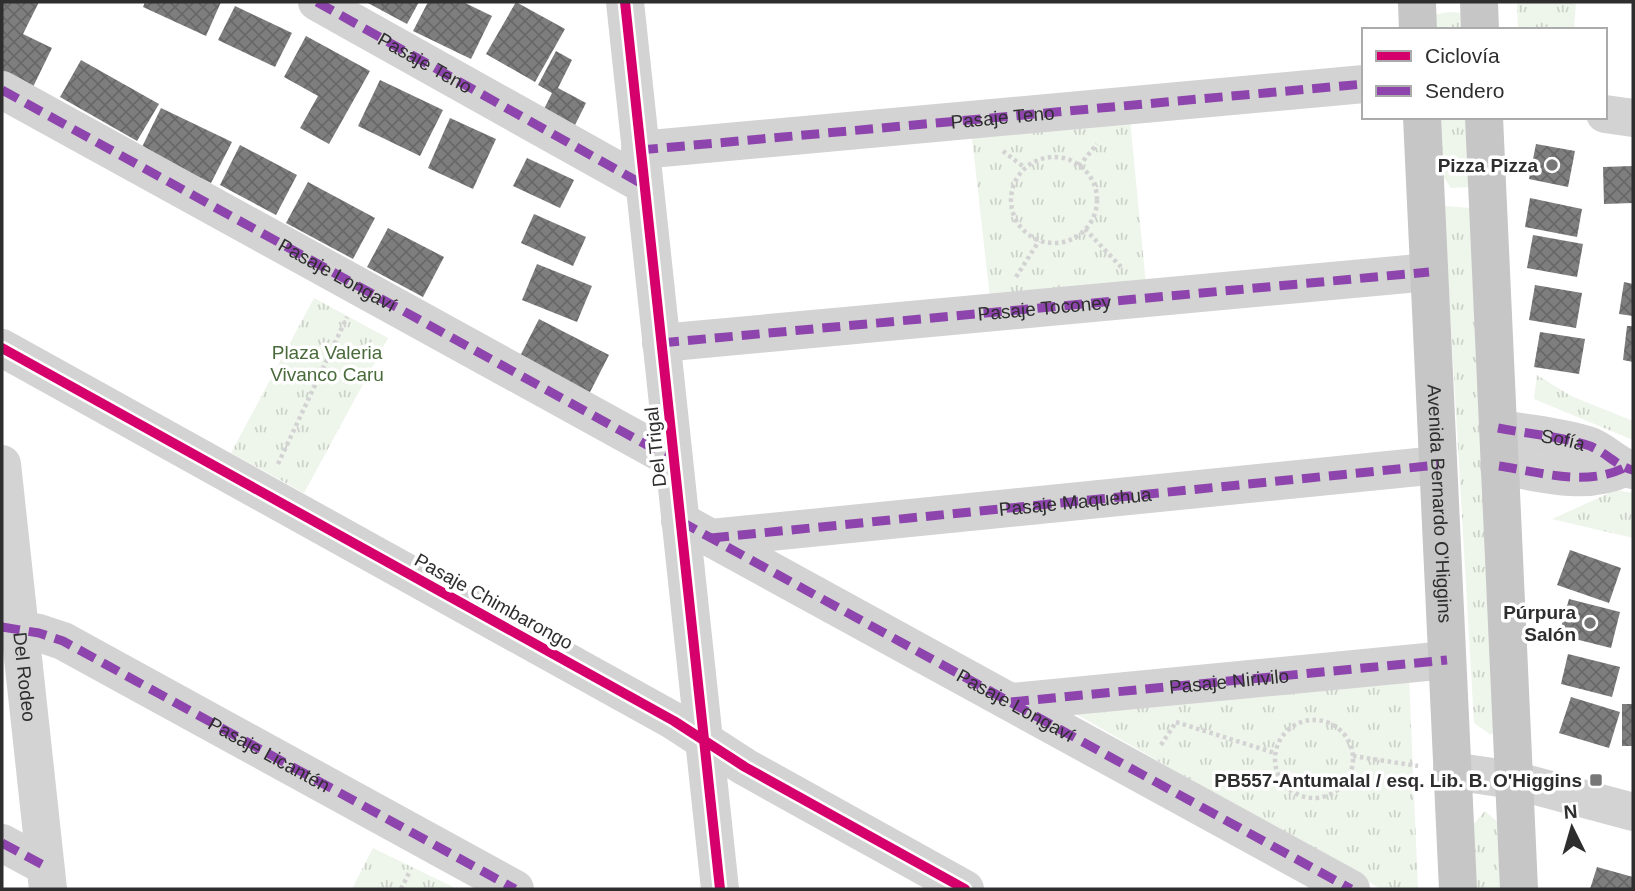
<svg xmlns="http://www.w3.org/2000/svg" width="1635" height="891" font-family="Helvetica,sans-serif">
  <defs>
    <pattern id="grass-tufts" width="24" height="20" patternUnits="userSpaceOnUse" patternTransform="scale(1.75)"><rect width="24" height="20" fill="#eef5eb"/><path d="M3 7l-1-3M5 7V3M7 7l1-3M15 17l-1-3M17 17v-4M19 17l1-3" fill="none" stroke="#ccd2ca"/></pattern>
    <pattern id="building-cross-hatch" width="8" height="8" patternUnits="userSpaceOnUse" patternTransform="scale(1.75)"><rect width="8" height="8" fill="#7e7e7e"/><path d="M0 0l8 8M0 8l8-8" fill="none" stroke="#686868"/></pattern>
  </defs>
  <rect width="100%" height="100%" fill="#fff"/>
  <!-- grass -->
  <g fill="url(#grass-tufts)">
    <polygon points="1517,2 1576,2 1574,30 1518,30"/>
    <polygon points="1449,12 1464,13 1465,30 1432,30 1431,15"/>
    <polygon points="1129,109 1146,285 990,298 971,129"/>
    <polygon points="1438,117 1471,117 1469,187 1451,188 1442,175"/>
    <polygon points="1444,206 1471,208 1503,723 1491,735 1474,723"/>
    <polygon points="314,298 388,338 304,493 231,453"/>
    <polygon points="1537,375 1571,396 1633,421 1633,440 1534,399"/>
    <polygon points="1616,490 1633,493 1633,538 1552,519"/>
    <polygon points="1409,676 1418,889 1381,889 1064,707"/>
    <polygon points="1485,811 1499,823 1502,889 1475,889 1471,827"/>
    <polygon points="373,848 453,887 452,889 352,889"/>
  </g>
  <!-- building -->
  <g fill="url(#building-cross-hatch)">
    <polygon points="2,2 39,2 23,34 52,48 32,89 2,74"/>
    <polygon points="145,2 221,2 206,36 143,7"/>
    <polygon points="366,2 419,2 407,24"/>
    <polygon points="428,2 463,2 492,16 471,59 413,31"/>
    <polygon points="516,2 565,29 535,82 486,54"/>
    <polygon points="235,6 292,33 275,67 218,40"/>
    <polygon points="306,36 370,71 329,144 300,128 318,96 284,77"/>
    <polygon points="556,51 572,60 558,88 586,103 569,137 538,121 552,93 538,85"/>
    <polygon points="81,60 159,104 137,141 60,97"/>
    <polygon points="380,80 443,110 420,156 358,126"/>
    <polygon points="161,108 232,142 211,183 141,149"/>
    <polygon points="450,118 496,139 473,189 428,168"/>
    <polygon points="1536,144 1575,151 1568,187 1529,179"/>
    <polygon points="240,145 297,175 276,215 220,185"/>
    <polygon points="527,158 574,180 560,208 513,186"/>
    <polygon points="1633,166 1633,203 1604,204 1603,167"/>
    <polygon points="308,182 375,218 353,259 286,223"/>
    <polygon points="1530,198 1582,209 1577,237 1525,227"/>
    <polygon points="534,214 586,237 573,266 521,243"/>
    <polygon points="388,228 444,257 423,297 367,267"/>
    <polygon points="1533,235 1583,244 1577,277 1527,268"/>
    <polygon points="537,264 592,286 577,322 522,300"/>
    <polygon points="1624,282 1633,284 1633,316 1619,314"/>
    <polygon points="1535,285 1582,293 1576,328 1529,320"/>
    <polygon points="539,319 609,355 587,398 517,362"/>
    <polygon points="1627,326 1633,326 1633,362 1623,360"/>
    <polygon points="1540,332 1585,339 1579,374 1534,367"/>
    <polygon points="1570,550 1621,568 1609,603 1557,585"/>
    <polygon points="1569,599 1620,612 1611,648 1559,635"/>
    <polygon points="1568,654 1620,667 1612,697 1561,684"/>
    <polygon points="1571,697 1620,712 1609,748 1559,733"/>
    <rect x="1622" y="704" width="11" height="42"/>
    <polygon points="1597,867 1633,877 1633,889 1590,889"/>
  </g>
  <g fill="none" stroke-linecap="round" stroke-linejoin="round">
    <!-- path -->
    <g stroke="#d3d3d3" stroke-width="4.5" stroke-dasharray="3.5 3.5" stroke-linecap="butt">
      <polyline points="1003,151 1025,168"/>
      <circle cx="1054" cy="200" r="43"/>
      <polyline points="1079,166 1097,144"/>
      <polyline points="1085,229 1121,267"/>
      <polyline points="1016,277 1039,241"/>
      <polyline points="278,464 347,317"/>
      <circle cx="1314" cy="759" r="39"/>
      <polyline points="1176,722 1275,753"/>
      <polyline points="1161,745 1176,722"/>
      <polyline points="1353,756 1418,766"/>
      <polyline points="401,889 410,871"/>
    </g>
    <!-- minor -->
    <g stroke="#d3d3d3" stroke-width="38">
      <polyline points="317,2 644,185"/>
      <polyline points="625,2 720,889"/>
      <polyline points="2,90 674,460"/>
      <polyline points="1605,114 1633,118"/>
      <path id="s1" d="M640,150L1364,84"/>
      <path id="s2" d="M661,343L1429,272"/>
      <polyline points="2,348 674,721 745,767 965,889"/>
      <path d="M1498,428C1527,434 1561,436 1590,446C1605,452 1618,467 1633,470"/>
      <path id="s3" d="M2,464L48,889"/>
      <path d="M1499,466C1540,472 1585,487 1624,468"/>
      <polyline points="680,521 1351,889"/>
      <polyline points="711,538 1438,465"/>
      <polyline points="2,627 39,633 63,641 515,889"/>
      <path id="s4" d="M1011,702L1447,660"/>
      <polyline points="1452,771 1513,780 1633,812"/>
      <polyline points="2,843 45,866"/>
    </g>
    <!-- major -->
    <g stroke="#c6c6c6" stroke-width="38">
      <polyline points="1417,2 1418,30"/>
      <polyline points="1479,2 1480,30"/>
      <path id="s5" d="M1422,117L1458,889"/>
      <polyline points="1484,117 1519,889"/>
    </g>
    <!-- quiet -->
    <g stroke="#8e44ad" stroke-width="9" stroke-dasharray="18 9" stroke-linecap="butt">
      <path id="s6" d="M317,2L644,185"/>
      <path id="s7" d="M2,90L674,460"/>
      <polyline points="640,150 1364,84"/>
      <polyline points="661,343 1429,272"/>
      <path id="s8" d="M1498,428C1527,434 1561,436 1590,446C1605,452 1618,467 1633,470"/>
      <path d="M1499,466C1540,472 1585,487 1624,468"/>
      <path id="s9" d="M680,521L1351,889"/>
      <path id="s10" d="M711,538L1438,465"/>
      <path id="s11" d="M2,627L39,633L63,641L515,889"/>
      <polyline points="1011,702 1447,660"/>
      <polyline points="2,843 45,866"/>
    </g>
    <defs>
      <g id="cycleway">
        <polyline points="625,2 720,889"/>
        <polyline points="2,348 674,721 745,767 965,889"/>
      </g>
    </defs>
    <!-- cycleway casing -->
    <use href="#cycleway" stroke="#fff" stroke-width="15"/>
    <!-- cycleway -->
    <use href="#cycleway" stroke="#d6006c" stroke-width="10"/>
  </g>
  <!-- markers -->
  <g fill="#777" stroke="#fff" stroke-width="2.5">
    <circle cx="1552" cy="165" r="7"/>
    <circle cx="1590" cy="623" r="7"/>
    <rect x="1589" y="773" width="14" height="14" rx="3.5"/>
  </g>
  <g text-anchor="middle" stroke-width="7" stroke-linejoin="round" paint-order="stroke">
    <!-- street labels -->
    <g font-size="19" fill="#2e2e2e" stroke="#fff">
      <text dy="7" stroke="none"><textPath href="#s6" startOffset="124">Pasaje Teno</textPath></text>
      <text dy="7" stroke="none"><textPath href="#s1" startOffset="364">Pasaje Teno</textPath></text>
      <text dy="7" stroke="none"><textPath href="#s7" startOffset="383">Pasaje Longaví</textPath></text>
      <text dy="7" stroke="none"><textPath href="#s2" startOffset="385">Pasaje Toconey</textPath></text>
      <text dy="7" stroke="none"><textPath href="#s8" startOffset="66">Sofía</textPath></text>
      <text transform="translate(655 447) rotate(-96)" y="7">Del Trigal</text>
      <text dy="7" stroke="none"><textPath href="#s10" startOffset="366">Pasaje Maquehua</textPath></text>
      <text dy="7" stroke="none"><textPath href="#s5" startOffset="387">Avenida Bernardo O'Higgins</textPath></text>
      <text transform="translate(494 601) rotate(29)" y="7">Pasaje Chimbarongo</text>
      <text dy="7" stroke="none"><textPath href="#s3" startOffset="214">Del Rodeo</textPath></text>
      <text dy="7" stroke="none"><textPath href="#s4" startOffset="219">Pasaje Nirivilo</textPath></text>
      <text dy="7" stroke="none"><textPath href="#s9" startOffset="383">Pasaje Longaví</textPath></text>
      <text dy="7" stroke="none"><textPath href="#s11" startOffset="298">Pasaje Licantén</textPath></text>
    </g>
    <!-- poi labels -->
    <g font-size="19" font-weight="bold" fill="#2e2e2e" stroke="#fff" text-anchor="end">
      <text x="1538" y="172">Pizza Pizza</text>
      <text x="1576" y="619">Púrpura<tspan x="1576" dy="22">Salón</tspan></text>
      <text x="1582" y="787">PB557-Antumalal / esq. Lib. B. O'Higgins</text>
    </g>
    <!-- park labels -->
    <g font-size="19" fill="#496a3a" stroke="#fff">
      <text x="327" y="359">Plaza Valeria<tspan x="327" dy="22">Vivanco Caru</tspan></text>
    </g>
  </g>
  <!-- border -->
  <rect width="1635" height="891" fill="none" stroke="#2e2e2e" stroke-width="7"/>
  <!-- legend -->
  <rect x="1362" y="28" width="245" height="91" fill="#ffffff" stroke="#ababab" stroke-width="2"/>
  <rect x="1376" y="51" width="35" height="10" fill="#d6006c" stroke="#ababab" stroke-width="2"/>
  <text x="1425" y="63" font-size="21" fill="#2e2e2e">Ciclovía</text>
  <rect x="1376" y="86" width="35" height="10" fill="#8e44ad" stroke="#ababab" stroke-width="2"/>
  <text x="1425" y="98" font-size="21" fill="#2e2e2e">Sendero</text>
  <!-- north arrow -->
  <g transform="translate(1572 828) rotate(355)" stroke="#ffffff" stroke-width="5" paint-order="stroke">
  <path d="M0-5L12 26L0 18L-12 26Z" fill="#2e2e2e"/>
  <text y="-10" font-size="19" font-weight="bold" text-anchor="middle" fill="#2e2e2e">N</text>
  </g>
</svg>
